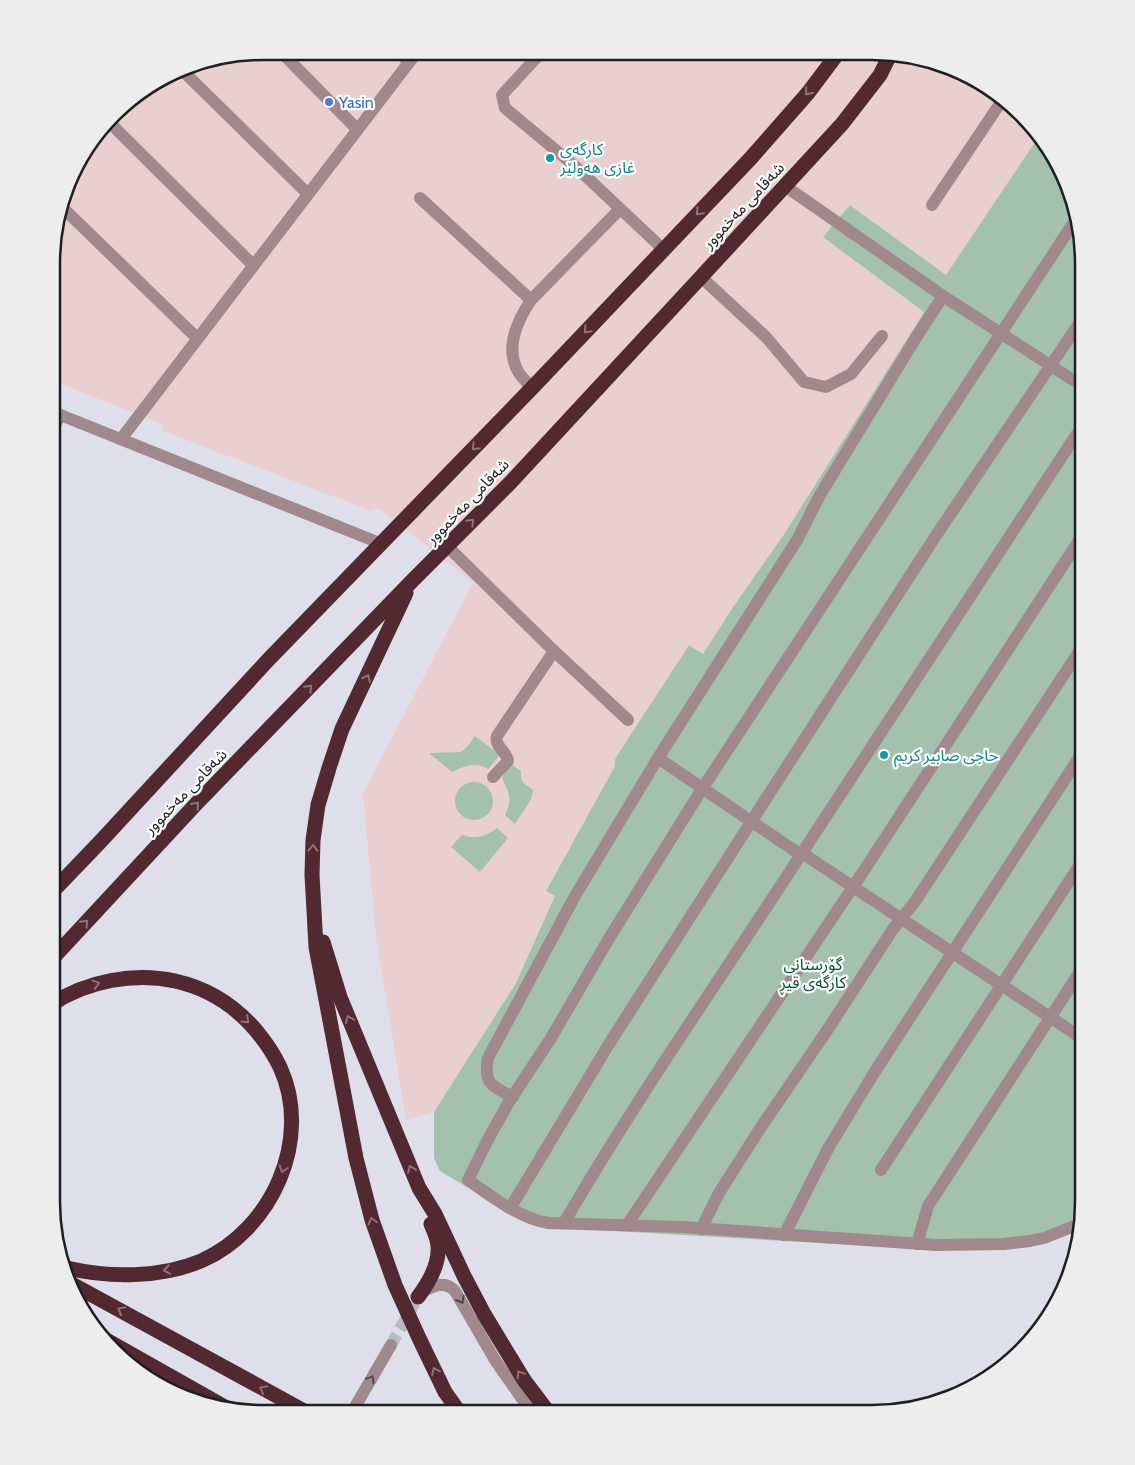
<svg xmlns="http://www.w3.org/2000/svg" width="1135" height="1465" font-family="Cabin,'Noto Sans Arabic',sans-serif">
  <rect width="100%" height="100%" fill="#dedfeb"/>
  <!-- industrial -->
  <polygon fill="#eacfd0" points="263,51 900,53 990,87 1031,124 1039,136 946,275 851,205 823,236 924,312 783,536 733,607 703,654 689,645 615,759 615,766 546,890 555,896 516,983 434,1112 406,1120 376,937 363,794 473,582 382,511 374,508 371,511 161,430 164,425 53,381 53,235 79,157 124,104 195,63"/>
  <!-- green -->
  <g fill="#a3c1ad">
    <polygon points="1039,136 1062,169 1084,263 1083,1216 1081,1227 1039,1244 905,1248 545,1227 532,1224 455,1180 440,1171 434,1158 434,1112 516,983 555,896 546,891 615,766 615,759 689,645 703,654 733,607 783,536 924,312 823,237 850,205 946,275"/>
    <path d="M475,736L500,755L488,769C476,761 463,767 452,772L430,754L431,753L461,752L468,746Z"/>
    <path d="M511,764L521,771C520,785 524,782 533,790C533,801 521,814 515,824L505,815C513,798 509,793 502,778Z"/>
    <circle cx="474" cy="801" r="19"/>
    <path d="M497,828L508,838L480,872L451,847L462,835C476,840 486,836 497,828Z"/>
  </g>
  <g fill="none" stroke-linecap="round" stroke-linejoin="round">
    <!-- minor-tunnel -->
    <polyline stroke="#b8b9c3" stroke-width="12" stroke-dasharray="12 6" stroke-linecap="butt" points="391,1345 418,1297"/>
    <!-- minor -->
    <g stroke="#a0888c" stroke-width="12">
      <polyline points="280,51 357,129"/>
      <polyline points="398,52 409,62"/>
      <polyline points="820,53 833,60"/>
      <polyline points="537,57 502,95 505,108 576,167 664,250"/>
      <polyline points="182,70 308,194"/>
      <polyline points="109,122 253,265"/>
      <polyline points="785,186 943,296 1084,387"/>
      <polyline points="420,198 531,300"/>
      <polyline points="932,205 1003,99"/>
      <polyline points="62,207 197,338"/>
      <path d="M1074,222L702,789L608,940L551,1038L509,1102L486,1143L468,1180C492,1197 519,1218 548,1223L682,1227L936,1245L1004,1244L1030,1241L1044,1238L1082,1223"/>
      <polyline points="701,277 766,337 804,382 826,387 851,374 882,336"/>
      <path d="M532,388C528,383 522,378 519,373C504,349 517,321 531,300L620,209"/>
      <polyline points="53,412 382,544"/>
      <polyline points="53,429 60,415"/>
      <polyline points="121,439 417,52"/>
      <polyline points="447,546 554,651 628,720"/>
      <polyline points="658,758 801,855"/>
      <path d="M493,777L508,761C507,751 494,747 497,736L554,651"/>
      <polyline points="802,853 1083,1039"/>
      <path d="M513,1097C492,1086 483,1084 488,1058L575,896L658,758L797,540L820,495L917,336L943,296"/>
      <polyline points="881,1170 1083,860"/>
      <polyline points="511,1207 609,1044 751,822 935,537 1084,316"/>
      <path d="M564,1223C637,1097 721,978 800,856C894,711 989,567 1084,423"/>
      <polyline points="627,1225 863,872 1084,533"/>
      <polyline points="701,1229 719,1193 761,1127 828,1029 893,929 914,903 1084,644"/>
      <polyline points="784,1235 829,1147 874,1073 1084,750"/>
      <polyline points="917,1244 928,1206 1083,967"/>
      <path d="M422,1292C433,1286 445,1280 455,1291L495,1360L532,1413"/>
      <polyline points="352,1412 391,1345"/>
    </g>
    <!-- highway -->
    <g stroke="#522831" stroke-width="15">
      <polyline points="406,593 342,729 329,768 318,805 313,840 312,875 316,947 356,1158 372,1220 395,1285 419,1338 445,1392 460,1413"/>
      <polyline points="52,892 100,842 269,659 532,388 750,159 808,93 838,53"/>
      <polyline points="323,942 340,997 419,1188 435,1214 464,1276 484,1314 524,1380 549,1413"/>
      <polyline points="52,959 196,804 412,581 510,483 701,277 842,124 880,75 891,53"/>
      <path d="M52,1004C87,981 134,972 175,981C211,989 240,1009 262,1038C269,1047 275,1057 280,1067C313,1139 272,1230 201,1261C160,1278 110,1278 67,1268"/>
      <polyline points="70,1283 306,1412"/>
      <path d="M418,1297C430,1281 442,1260 437,1240C436,1235 433,1229 431,1224"/>
      <polyline points="101,1337 232,1411"/>
    </g>
  </g>
  <!-- one-way arrows -->
  <defs><path id="oneway-chevron" d="M-2-3.5L2.5 0L-2 3.5" fill="none" stroke-width="1.6" stroke-linecap="round" stroke-linejoin="round" transform="scale(1.25)"/></defs>
  <g stroke="#8f7379">
    <use href="#oneway-chevron" transform="translate(808 92) rotate(129)"/>
    <use href="#oneway-chevron" transform="translate(699 212) rotate(133)"/>
    <use href="#oneway-chevron" transform="translate(587 330) rotate(134)"/>
    <use href="#oneway-chevron" transform="translate(475 447) rotate(134)"/>
    <use href="#oneway-chevron" transform="translate(471 522) rotate(-45)"/>
    <use href="#oneway-chevron" transform="translate(367 678) rotate(-65)"/>
    <use href="#oneway-chevron" transform="translate(309 688) rotate(-46)"/>
    <use href="#oneway-chevron" transform="translate(196 805) rotate(-47)"/>
    <use href="#oneway-chevron" transform="translate(313 848) rotate(-88)"/>
    <use href="#oneway-chevron" transform="translate(85 923) rotate(-47)"/>
    <use href="#oneway-chevron" transform="translate(96 984) rotate(-15)"/>
    <use href="#oneway-chevron" transform="translate(349 1019) rotate(-112)"/>
    <use href="#oneway-chevron" transform="translate(246 1020) rotate(43)"/>
    <use href="#oneway-chevron" transform="translate(283 1169) rotate(108)"/>
    <use href="#oneway-chevron" transform="translate(411 1169) rotate(-113)"/>
    <use href="#oneway-chevron" transform="translate(372 1221) rotate(-107)"/>
    <use href="#oneway-chevron" transform="translate(167 1270) rotate(170)"/>
    <use href="#oneway-chevron" transform="translate(121 1310) rotate(-151)"/>
    <use href="#oneway-chevron" transform="translate(435 1371) rotate(-116)"/>
    <use href="#oneway-chevron" transform="translate(520 1374) rotate(-123)"/>
    <use href="#oneway-chevron" transform="translate(263 1389) rotate(-151)"/>
  </g>
  <g stroke="#52494d">
    <use href="#oneway-chevron" transform="translate(461 1300) rotate(60)"/>
    <use href="#oneway-chevron" transform="translate(371 1379) rotate(-59)"/>
  </g>
  <!-- markers -->
  <circle fill="#3f7fe0" stroke="#fff" stroke-width="2" cx="329" cy="102" r="5"/>
  <g fill="#0f9aa8" stroke="#fff" stroke-width="2">
    <circle cx="550" cy="158" r="5"/>
    <circle cx="884" cy="755" r="5"/>
  </g>
  <g text-anchor="middle" stroke-width="4.5" stroke-linejoin="round" paint-order="stroke">
    <!-- shop labels -->
    <g font-size="16" fill="#366cbe" stroke="#fff" text-anchor="start">
      <text x="339" y="108">Yasin</text>
    </g>
    <!-- culture labels -->
    <g font-size="16" fill="#0d838f" stroke="#fff" text-anchor="start">
      <text x="560" y="155">کارگەی<tspan x="560" dy="18">غازی هەولێر</tspan></text>
      <text x="894" y="761">حاجی صابیر کریم</text>
    </g>
    <!-- street labels -->
    <g font-size="16" fill="#1e1f23" stroke="#fff">
      <text transform="translate(743 205) rotate(-47)" y="6">شەقامی مەخموور</text>
      <text transform="translate(467 501) rotate(-46)" y="6">شەقامی مەخموور</text>
      <text transform="translate(185 791) rotate(-46)" y="6">شەقامی مەخموور</text>
    </g>
    <!-- park labels -->
    <g font-size="16" fill="#01512c" stroke="#fff">
      <text x="813" y="970">گۆڕستانی<tspan x="813" dy="18">کارگەی قیڕ</tspan></text>
    </g>
  </g>
  <!-- crop -->
  <path d="M0 0H1135V1465H0ZM263 60H872A203 203 0 0 1 1075 263V1202A203 203 0 0 1 872 1405H263A203 203 0 0 1 60 1202V263A203 203 0 0 1 263 60Z" fill="#ededed" fill-rule="evenodd"/>
  <path fill="none" stroke="#1e1f23" stroke-width="2.5" d="M263 60H872A203 203 0 0 1 1075 263V1202A203 203 0 0 1 872 1405H263A203 203 0 0 1 60 1202V263A203 203 0 0 1 263 60Z"/>
</svg>
